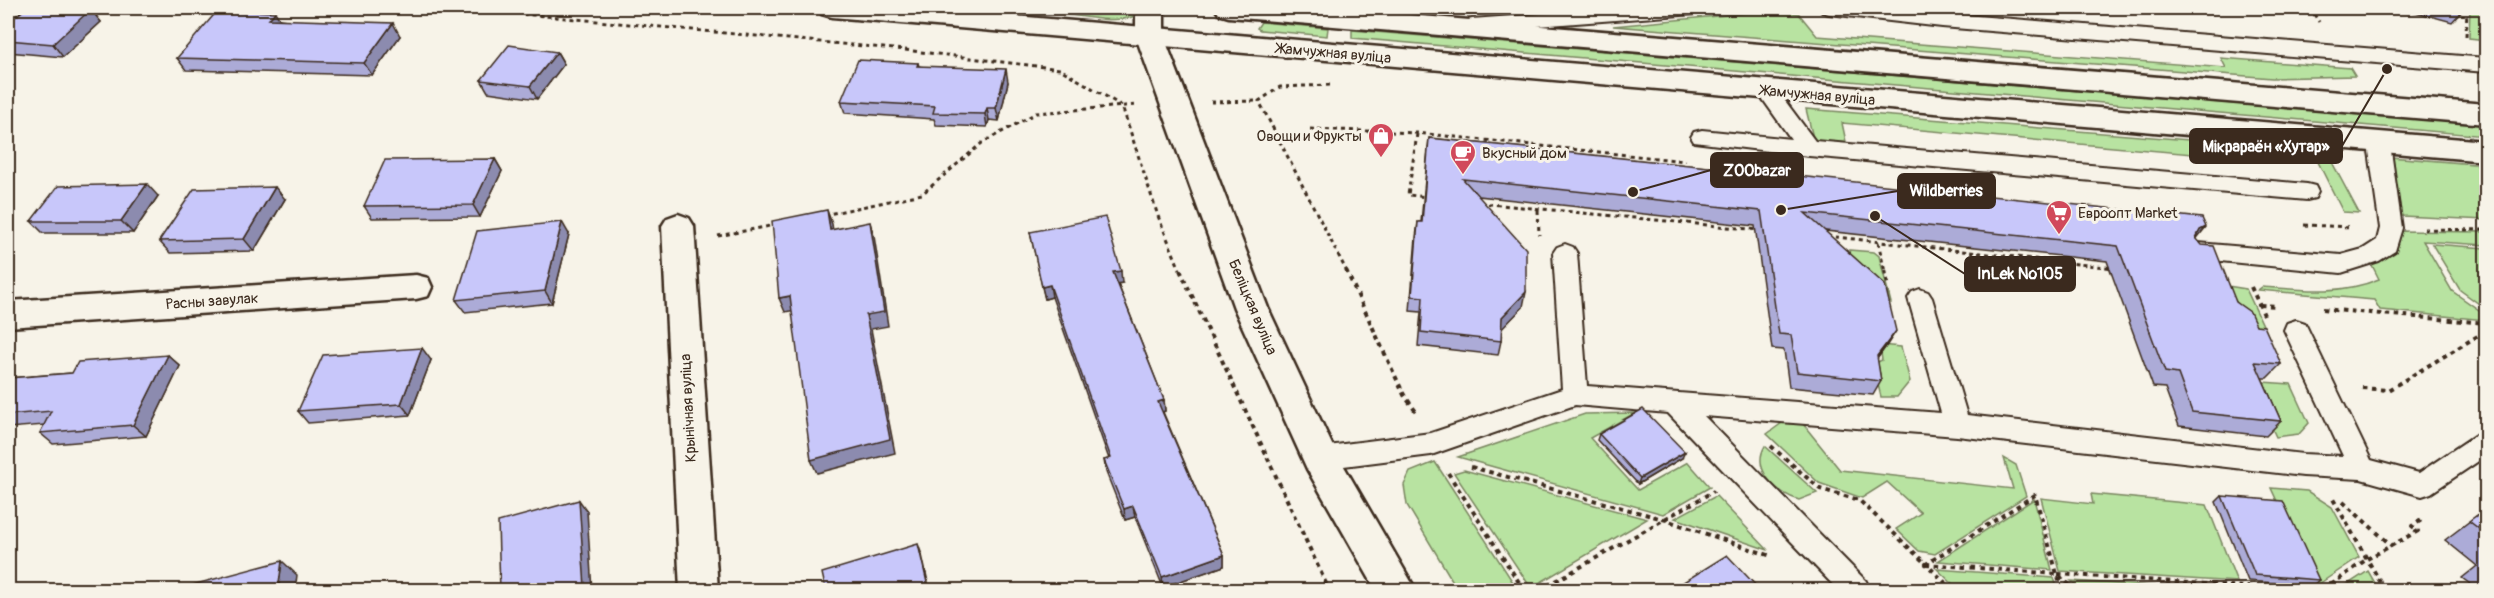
<svg xmlns="http://www.w3.org/2000/svg" width="2494" height="598" font-family="Pangolin,sans-serif">
  <rect width="100%" height="100%" fill="#f7f3e8"/>
  <filter id="ink" filterUnits="userSpaceOnUse"><feTurbulence type="fractalNoise" baseFrequency=".0167" numOctaves="2"/><feDisplacementMap in="SourceGraphic" scale="12" xChannelSelector="R" yChannelSelector="G"/><feConvolveMatrix kernelMatrix="1 2 1 2 8 2 1 2 1" color-interpolation-filters="sRGB"/></filter>
  <g filter="url(#ink)">
    <!-- green -->
    <g fill="#b8e3a1" stroke="#7a8660" stroke-width="1.5">
      <path d="M1065,8H1127L1137,12L1135,16C1115,24 1084,16 1063,14Z"/>
      <polygon points="2470,8 2486,8 2486,40 2469,38"/>
      <polygon points="1779,10 1799,14 1817,36 2226,68 2221,58 2350,68 2355,76 2272,78 1613,26"/>
      <polygon points="1261,22 1328,28 1327,36 1260,30 1257,28"/>
      <polygon points="1352,30 2486,125 2486,136 1352,38"/>
      <polygon points="1806,109 2326,151 2359,213 2343,212 2315,156 2244,150 2249,159 1842,123 1848,151 1814,142"/>
      <polygon points="2390,157 2486,165 2486,220 2402,216"/>
      <path d="M2395,231L2486,232V245L2423,241L2452,291L2486,315V320L2380,310L2374,300L2258,290L2262,287C2302,290 2341,295 2379,279L2370,261Z"/>
      <polygon points="2432,244 2486,248 2486,309 2460,290"/>
      <polygon points="1849,250 1874,252 1879,256 1891,303 1872,301 1855,279"/>
      <polygon points="2209,283 2246,289 2269,338 2244,336"/>
      <polygon points="1880,345 1901,347 1910,381 1897,397 1881,397 1873,364 1882,360"/>
      <polygon points="2262,382 2291,384 2309,423 2299,434 2276,437 2260,402"/>
      <polygon points="1635,413 1590,438 1638,490 1688,462 1710,487 1663,514 1458,457 1585,414"/>
      <polygon points="1782,423 1803,424 1840,470 2013,489 2004,458 2016,465 2026,496 1935,554 1919,551 1896,529 1921,513 1887,482 1862,498 1819,483 1767,434"/>
      <path d="M1765,446L1817,493L1799,500C1777,493 1751,470 1765,446Z"/>
      <polygon points="1435,462 1518,590 1458,590 1407,505 1404,485 1410,472"/>
      <polygon points="1464,470 1647,519 1531,588 1454,473"/>
      <polygon points="2271,488 2307,491 2332,507 2359,557 2316,586"/>
      <polygon points="2091,494 2207,505 2237,582 2060,571 2041,498 2093,504"/>
      <polygon points="1716,496 1768,550 1675,518"/>
      <polygon points="2034,499 2052,570 1938,561"/>
      <polygon points="1937,569 2054,578 2058,590 1959,590"/>
      <polygon points="2368,571 2379,590 2339,590"/>
      <polygon points="2071,581 2219,590 2081,590"/>
    </g>
    <g fill="none" stroke-linecap="round" stroke-linejoin="round">
      <defs>
        <g id="service">
          <polygon points="1619,8 1704,8 1701,12 1694,14 1472,31 1465,29 1462,25 1465,21 1472,19"/>
          <polygon points="1819,8 1879,8 2486,58 2486,72 1942,27 1829,14 1822,12"/>
          <polygon points="1767,84 1774,86 1815,141 2307,184 2315,186 2318,192 2315,198 2307,200 1809,156 1694,142 1691,137 1694,132 1702,130 1791,139 1757,91 1760,86"/>
          <polygon points="2379,136 2387,139 2390,144 2402,228 2395,251 2379,261 2341,273 2190,258 2186,252 2190,246 2198,243 2341,255 2363,249 2377,240 2380,228 2368,144 2371,139"/>
          <polygon points="1565,244 1573,247 1577,253 1587,386 1941,413 1908,298 1912,292 1920,289 1928,292 1932,298 1967,415 2303,454 2343,456 2284,330 2287,323 2296,320 2305,323 2371,460 2419,473 2477,434 2486,431 2486,456 2431,493 2422,496 2361,479 2303,476 1957,436 1704,416 1866,581 1870,590 1838,590 1668,413 1575,405 1431,455 1320,469 1311,466 1307,458 1311,450 1320,447 1431,433 1562,389 1553,253 1557,247"/>
        </g>
        <g id="minor">
          <polygon points="1136,8 1164,8 1164,37 1268,308 1334,449 1416,590 1376,590 1307,469 1234,308 1136,37"/>
          <polygon points="678,214 689,218 694,226 718,590 680,590 662,226 667,218"/>
          <polygon points="416,275 428,278 432,287 428,296 416,299 8,327 8,301"/>
        </g>
        <g id="secondary">
          <polygon points="818,8 921,8 2486,141 2486,161 832,17 822,14"/>
          <polygon points="1215,8 1325,8 2486,104 2486,124 1229,17 1219,14"/>
        </g>
      </defs>
      <!-- service casing -->
      <use href="#service" stroke="#3b2a1e" stroke-width="4"/>
      <!-- minor casing -->
      <use href="#minor" stroke="#3b2a1e" stroke-width="5"/>
      <!-- secondary casing -->
      <use href="#secondary" stroke="#3b2a1e" stroke-width="5"/>
      <!-- path-far1 -->
      <g stroke="#3b2a1e" stroke-width="3" stroke-dasharray="4 4" stroke-linecap="butt">
        <polyline points="459,8 905,50 1060,69 1122,106 1158,216 1181,272"/>
        <polyline points="2300,8 2312,11 2319,22"/>
        <polyline points="8,24 23,8"/>
        <polyline points="2466,36 2467,8"/>
        <polyline points="1330,85 1280,87 1259,101 1347,272"/>
        <polyline points="1211,102 1259,101"/>
        <polyline points="1310,129 1417,133 1685,161"/>
        <polyline points="1417,134 1408,195 1428,197"/>
        <polyline points="1480,203 1759,230"/>
        <polyline points="1538,210 1539,235"/>
        <polyline points="824,215 922,194 982,143 1036,113 1138,105"/>
        <polyline points="2304,225 2351,227"/>
        <polyline points="2424,229 2486,230"/>
        <polyline points="718,236 775,225"/>
        <polyline points="1827,236 2114,268"/>
        <polyline points="1878,242 1885,272"/>
      </g>
      <!-- path -->
      <g stroke="#3b2a1e" stroke-width="4" stroke-dasharray="4.5 4.5" stroke-linecap="butt">
        <polyline points="1180,270 1329,590"/>
        <polyline points="1346,270 1404,395 1417,413"/>
        <polyline points="1885,270 1888,285"/>
        <polyline points="2251,287 2264,315"/>
        <polyline points="2260,305 2276,306"/>
        <polyline points="2323,309 2486,323"/>
        <polyline points="2362,388 2388,390 2486,331"/>
        <polyline points="1771,446 1820,489 1859,500 1926,564 2057,574 2062,590"/>
        <polyline points="1471,467 1663,519 1771,556"/>
        <polyline points="1448,473 1524,590"/>
        <polyline points="2343,502 2392,546"/>
        <polyline points="2058,574 2291,590"/>
        <polyline points="1540,590 1714,491"/>
        <polyline points="1953,590 1926,564 2035,495 2057,574 2075,590"/>
        <polyline points="2324,590 2367,559 2333,499"/>
        <polyline points="2385,590 2367,559 2418,531 2412,526 2423,519"/>
      </g>
      <!-- service -->
      <use href="#service" fill="#f7f3e8" fill-rule="evenodd"/>
      <!-- minor -->
      <use href="#minor" fill="#f7f3e8" fill-rule="evenodd"/>
      <!-- secondary -->
      <use href="#secondary" fill="#f7f3e8" fill-rule="evenodd"/>
    </g>
    <!-- wall -->
    <g fill="#acabd7" stroke="#3b2a1e" stroke-width="1.5">
      <polygon points="26,8 102,8 104,9 96,16 101,22 63,57 8,52 8,23"/>
      <polygon points="2401,8 2465,8 2452,22"/>
      <polygon points="280,19 400,36 372,75 186,70 177,58"/>
      <polygon points="557,52 564,64 537,99 488,92 481,80"/>
      <polygon points="918,63 919,66 1008,82 999,121 989,120 987,127 936,125 934,119 845,113 841,101"/>
      <polygon points="1429,138 1754,172 1755,168 1760,172 2196,239 2236,302 2256,325 2281,364 2267,378 2262,378 2281,421 2266,436 2179,426 2165,388 2153,387 2107,261 1825,231 1887,345 1877,359 1881,381 1873,395 1789,387 1784,350 1772,349 1755,226 1478,196 1523,307 1502,328 1501,341 1498,355 1418,346 1421,312 1410,311 1416,237 1418,222 1421,222"/>
      <polygon points="495,159 502,171 480,217 372,218 364,206"/>
      <polygon points="158,196 133,233 43,233 31,221"/>
      <polygon points="285,199 254,251 170,253 159,241"/>
      <polygon points="1030,232 1122,283 1118,284 1164,400 1165,411 1163,412 1224,555 1224,566 1163,587 1135,517 1125,520 1106,472 1104,460 1109,459 1052,297 1045,299"/>
      <polygon points="569,234 552,303 465,312 456,300"/>
      <polygon points="168,355 180,366 146,436 53,444 40,433 44,425 8,428 8,378 72,373"/>
      <polygon points="431,360 410,415 308,423 298,411"/>
      <polygon points="1599,434 1682,458 1638,484 1597,440"/>
      <polygon points="2222,496 2319,580 2312,586 2248,581 2216,502"/>
      <polygon points="2487,508 2487,591 2471,591 2474,587 2462,578 2477,566 2445,540"/>
    </g>
    <!-- shaded-wall -->
    <g fill="#8c8baf" stroke="#3b2a1e" stroke-width="1.5">
      <polygon points="83,8 102,8 104,9 96,16 101,22 63,57 53,44"/>
      <polygon points="275,12 283,24 269,19"/>
      <polygon points="393,23 400,36 372,75 364,63"/>
      <polygon points="557,52 564,64 537,99 530,86"/>
      <polygon points="1006,69 1008,82 999,121 996,108"/>
      <polygon points="987,108 989,120 987,127 985,114"/>
      <polygon points="495,159 502,171 480,217 473,205"/>
      <polygon points="147,184 158,196 133,233 121,221"/>
      <polygon points="275,187 285,199 254,251 244,239"/>
      <polygon points="827,210 832,224 835,245 830,230"/>
      <polygon points="562,222 569,234 552,303 545,291"/>
      <polygon points="870,222 874,236 888,326 871,329 895,453 817,473 811,460 866,315"/>
      <polygon points="2206,227 2194,242 2200,230"/>
      <polygon points="1121,271 1122,283 1115,284 1113,272"/>
      <polygon points="1050,285 1052,297 1045,299 1042,287"/>
      <polygon points="1526,292 1523,307 1499,332 1502,317"/>
      <polygon points="790,296 796,310 785,312 779,298"/>
      <polygon points="1896,331 1887,345 1868,371 1877,356"/>
      <polygon points="422,348 431,360 410,415 401,404"/>
      <polygon points="168,355 180,366 146,436 133,425"/>
      <polygon points="1164,400 1165,411 1159,413 1158,402"/>
      <polygon points="1685,452 1682,458 1638,484 1640,478"/>
      <polygon points="579,500 587,511 592,591 572,591"/>
      <polygon points="1133,506 1135,517 1125,520 1124,509"/>
      <polygon points="918,544 922,555 930,591 929,591"/>
      <polygon points="1224,555 1224,566 1163,587 1162,577"/>
      <polygon points="282,561 297,575 295,591 278,591"/>
    </g>
    <!-- building -->
    <g fill="#c8c7fa" stroke="#3b2a1e" stroke-width="1.5">
      <polygon points="26,8 83,8 81,9 91,9 53,44 8,40 8,23"/>
      <polygon points="218,10 275,12 269,19 393,23 364,63 177,58"/>
      <polygon points="509,45 557,52 530,86 481,80"/>
      <polygon points="858,60 918,63 917,66 1006,69 996,108 987,108 985,114 933,113 935,106 841,101"/>
      <polygon points="1429,138 1756,172 1755,168 1760,172 2202,218 2206,227 2200,230 2196,238 2202,245 2214,246 2236,302 2250,312 2256,325 2264,326 2281,364 2255,362 2281,421 2192,412 2178,374 2165,372 2118,246 1805,213 1885,285 1896,331 1877,356 1881,381 1797,372 1791,335 1779,334 1761,211 1463,179 1526,249 1526,292 1502,317 1501,341 1421,332 1423,297 1412,296 1418,222 1422,222"/>
      <polygon points="495,159 473,205 364,206 385,160"/>
      <polygon points="147,184 121,221 31,221 58,186"/>
      <polygon points="275,187 244,239 159,241 194,189"/>
      <polygon points="827,210 830,230 870,222 884,312 866,315 890,439 811,460 790,296 779,298 772,221"/>
      <polygon points="1105,217 1121,271 1113,272 1164,400 1158,402 1224,555 1162,577 1133,506 1124,509 1104,460 1111,458 1050,285 1042,287 1030,232"/>
      <polygon points="562,222 545,291 456,300 477,231"/>
      <polygon points="422,348 401,404 298,411 323,355"/>
      <polygon points="168,355 133,425 40,433 51,411 8,415 8,378 72,373 78,362"/>
      <polygon points="1643,409 1685,452 1640,478 1599,434"/>
      <polygon points="2222,496 2283,501 2319,580 2255,575"/>
      <polygon points="579,500 585,587 572,591 500,591 498,522"/>
      <polygon points="2487,508 2487,535 2469,521"/>
      <polygon points="918,544 929,591 826,591 822,573"/>
      <polygon points="1727,555 1761,591 1669,591"/>
      <polygon points="282,561 278,591 170,591"/>
      <polygon points="2487,581 2487,591 2474,591"/>
    </g>
  </g>
  <!-- icons -->
  <defs>
    <symbol id="shop-pin" viewBox="-11 -11 22 30"><path d="M0 17L-7.5 6A9.5 9.5 0 1 1 7.5 6Z" fill="#d1495b" stroke="#f7f3e8"/><path d="M-5-2.5h2.3a2.7 3.5 0 0 1 5.4 0H5L5.5 6h-11ZM-1.5-2.5h3a1.5 2.3 0 0 0-3 0Z" fill="#fff"/></symbol>
    <symbol id="cafe-pin" viewBox="-11 -11 22 30"><path d="M0 17L-7.5 6A9.5 9.5 0 1 1 7.5 6Z" fill="#d1495b" stroke="#f7f3e8"/><path d="M-5.5-4.5H6V0H3Q3 3.5 0 3.5H-2.5Q-5.5 3.5-5.5 0ZM3-3.2v2h1.7v-2ZM-6 4.5H4V6H-6Z" fill="#fff"/></symbol>
    <symbol id="supermarket-pin" viewBox="-11 -11 22 30"><path d="M0 17L-7.5 6A9.5 9.5 0 1 1 7.5 6Z" fill="#d1495b" stroke="#f7f3e8"/><path d="M-6-5.5h2.5l.6 2H6L4.5 2H-2.5L-4.4-4H-6ZM-1.5 3.2a1.3 1.3 0 1 0 .1 0ZM3 3.2a1.3 1.3 0 1 0 .1 0Z" fill="#fff"/></symbol>
  </defs>
  <g fill-rule="evenodd">
    <use href="#shop-pin" x="1366" y="121" width="30" height="40"/>
    <use href="#cafe-pin" x="1448" y="138" width="30" height="40"/>
    <use href="#supermarket-pin" x="2044" y="198" width="30" height="40"/>
  </g>
  <g text-anchor="middle" stroke-width="6" stroke-linejoin="round" paint-order="stroke">
    <!-- street labels -->
    <g font-size="15" fill="#3b2a1e" stroke="#f7f3e8">
      <text transform="translate(1334 53) rotate(5)" y="5">Жамчужная вуліца</text>
      <text transform="translate(1818 95) rotate(5)" y="5">Жамчужная вуліца</text>
      <text transform="translate(212 301) rotate(-4)" y="5">Расны завулак</text>
      <text transform="translate(1253 307) rotate(67)" y="5">Беліцкая вуліца</text>
      <text transform="translate(688 408) rotate(-93)" y="5">Крынічная вуліца</text>
    </g>
    <!-- poi labels -->
    <g font-size="15" fill="#3b2a1e" stroke="#f7f3e8" text-anchor="start">
      <text x="1362" y="141" text-anchor="end">Овощи и Фрукты</text>
      <text x="1482" y="158">Вкусный дом</text>
      <text x="2078" y="218">Евроопт Market</text>
    </g>
  </g>
  <!-- callouts -->
  <path fill="none" stroke="#3b2a1e" stroke-width="2" d="M2387 69L2342 146M1633 192L1711 170M1781 210L1898 191M1875 216L1965 274"/>
  <g fill="#3b2a1e" stroke="#f7f3e8" stroke-width="2">
    <circle cx="2387" cy="69" r="6"/>
    <circle cx="1633" cy="192" r="6"/>
    <circle cx="1781" cy="210" r="6"/>
    <circle cx="1875" cy="216" r="6"/>
  </g>
  <g fill="#3b2a1e" stroke="#3b2a1e" stroke-width="2">
    <rect x="2190" y="129" width="152" height="34" rx="6"/>
    <rect x="1711" y="153" width="92" height="34" rx="6"/>
    <rect x="1898" y="174" width="97" height="34" rx="6"/>
    <rect x="1965" y="257" width="110" height="34" rx="6"/>
  </g>
  <g font-size="16" text-anchor="middle" font-weight="bold" fill="#fff">
    <text x="2266" y="152">Мікрараён «Хутар»</text>
    <text x="1757" y="176">ZOObazar</text>
    <text x="1946" y="196">Wildberries</text>
    <text x="2020" y="279">InLek №105</text>
  </g>
  <!-- margin -->
  <rect width="2494" height="598" fill="none" stroke="#f7f3e8" stroke-width="30"/>
  <rect x="15" y="15" width="2464" height="568" fill="none" stroke="#3b2a1e" stroke-width="2" filter="url(#ink)"/>
</svg>
